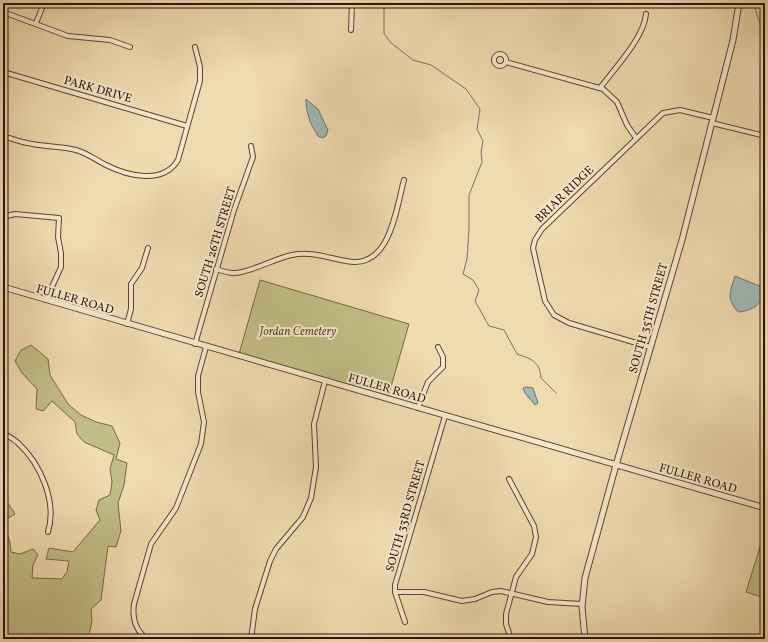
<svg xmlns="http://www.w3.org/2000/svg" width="768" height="642" font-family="Vollkorn,serif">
  <rect width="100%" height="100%" fill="#f0daaf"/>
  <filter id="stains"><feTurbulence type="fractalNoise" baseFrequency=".005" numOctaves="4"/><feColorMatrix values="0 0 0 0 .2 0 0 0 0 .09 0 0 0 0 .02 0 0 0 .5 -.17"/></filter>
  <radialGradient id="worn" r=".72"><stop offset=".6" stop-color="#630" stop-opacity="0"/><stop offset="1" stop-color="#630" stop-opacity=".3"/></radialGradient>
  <!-- green -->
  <g fill="#c1bd86" stroke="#786746">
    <polygon points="260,280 409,324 388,397 239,354"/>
    <polygon points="31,345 48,359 50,375 68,404 81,415 96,422 112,426 120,443 116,459 127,463 124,485 118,503 121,531 116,547 108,546 101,600 91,609 92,621 88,639 3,639 3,531 6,531 10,542 11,552 20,554 33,549 38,555 33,565 32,578 62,579 67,572 69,561 46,559 49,548 73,552 100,520 96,510 99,500 110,495 112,482 110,469 114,455 84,442 77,434 75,422 52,401 43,411 36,409 37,389 22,373 15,361 21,350"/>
    <polygon points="3,496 15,514 3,521"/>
    <polygon points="764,534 765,534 765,598 746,592"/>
  </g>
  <!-- water -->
  <g fill="#9eb8b5" stroke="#71756f">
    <path d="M306,99L318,109L328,130L326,136L322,138L318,136C310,124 306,113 306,99Z"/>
    <path d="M735,276L762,287C766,304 752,311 738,312C726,298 730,292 735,276Z"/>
    <polygon points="527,387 533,388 538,403 535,405 525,393 523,388"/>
  </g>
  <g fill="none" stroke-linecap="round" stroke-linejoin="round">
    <!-- stream -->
    <g stroke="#71756f" stroke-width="1">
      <path d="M755,3C755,12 760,26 765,33"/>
      <path d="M384,7V33L390,42L413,60L431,65L466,89L480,109L477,129L483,141L481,152L482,162L469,195V228L467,259L463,274L473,280L479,290L475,301L489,326L504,330L517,354C532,359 540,362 541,378L556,393"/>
    </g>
    <defs>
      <g id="minor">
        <polyline points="3,12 68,36 110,40 130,47"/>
        <polyline points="36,23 44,3"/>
        <polyline points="351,30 352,3"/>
        <circle cx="500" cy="60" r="6"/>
        <polyline points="506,62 603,89 617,102 627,125 636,138"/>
        <polyline points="3,72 187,126"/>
        <path d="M600,88C614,69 644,38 646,14"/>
        <polyline points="712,123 765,136"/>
        <path d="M3,136C13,139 23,143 33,144C47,147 61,146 76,150C87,153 96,160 106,165C128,176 163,185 178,160L200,81V67L195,47"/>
        <polyline points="3,217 15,214 59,218 58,237 61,253 61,267 46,300"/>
        <path d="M216,269C222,271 228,273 234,273C250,273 275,258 292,255C311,251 328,258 346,261C390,271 396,209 404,180"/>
        <polyline points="127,324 131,309 131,284 142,268 148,248"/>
        <polyline points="195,344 234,210 253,157 251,146"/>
        <polyline points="650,347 569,323 554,315 545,301 533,248 535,240 542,229 663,113 680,110 713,118"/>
        <polyline points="418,408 428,382 443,367 443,357 438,347"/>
        <path d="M3,433C8,436 14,439 18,443C41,464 57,502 48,532"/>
        <polyline points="509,479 534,526 536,537 532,554 516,577 506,614 506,624 511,639"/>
        <polyline points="395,592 424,592 462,601 475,599 492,592 501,591 548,602 582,604"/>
        <polyline points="405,622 395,592 395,585 445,416"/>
        <path d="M147,639C135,630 132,618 134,604L151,544L176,508L201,444L204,422L198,392V376L206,347"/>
        <polyline points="251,639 255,609 270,561 276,549 303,517 311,498 316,467 314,424 325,381"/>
      </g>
      <g id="tertiary">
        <polyline points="3,287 765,508"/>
        <polyline points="585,639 582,607 585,578 616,465 682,240 733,40 739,3"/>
      </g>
    </defs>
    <!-- minor casing -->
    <use href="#minor" stroke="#5e4330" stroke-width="6"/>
    <!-- tertiary casing -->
    <use href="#tertiary" stroke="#5e4330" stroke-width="7"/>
    <!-- minor -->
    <use href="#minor" stroke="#f5e7cb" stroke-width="4"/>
    <!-- tertiary -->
    <use href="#tertiary" stroke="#f5e7cb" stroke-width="5"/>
  </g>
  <g text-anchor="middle" stroke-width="4" stroke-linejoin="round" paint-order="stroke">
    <!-- street labels -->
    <g font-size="12" fill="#2e1106" stroke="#f5e7cb">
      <text transform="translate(98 89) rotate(16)" y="4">PARK DRIVE</text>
      <text transform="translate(564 194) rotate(-44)" y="4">BRIAR RIDGE</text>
      <text transform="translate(215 242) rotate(-73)" y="4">SOUTH 26TH STREET</text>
      <text transform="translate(75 299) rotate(16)" y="4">FULLER ROAD</text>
      <text transform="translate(648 318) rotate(-74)" y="4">SOUTH 35TH STREET</text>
      <text transform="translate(387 388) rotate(16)" y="4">FULLER ROAD</text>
      <text transform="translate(698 478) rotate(16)" y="4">FULLER ROAD</text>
      <text transform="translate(405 516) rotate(-74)" y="4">SOUTH 33RD STREET</text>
    </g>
    <!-- park labels -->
    <g font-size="12" font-style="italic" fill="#614d33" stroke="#f5e7cb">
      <text x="298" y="335">Jordan Cemetery</text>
    </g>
  </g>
  <!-- margin -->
  <rect width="768" height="642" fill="none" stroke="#f0daaf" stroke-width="16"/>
  <rect x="4" y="4" width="760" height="634" fill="none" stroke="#2e1106" stroke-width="2"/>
  <rect x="8" y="8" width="752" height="626" fill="none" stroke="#2e1106"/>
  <rect width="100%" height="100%" filter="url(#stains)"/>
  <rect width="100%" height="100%" fill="url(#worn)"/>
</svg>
